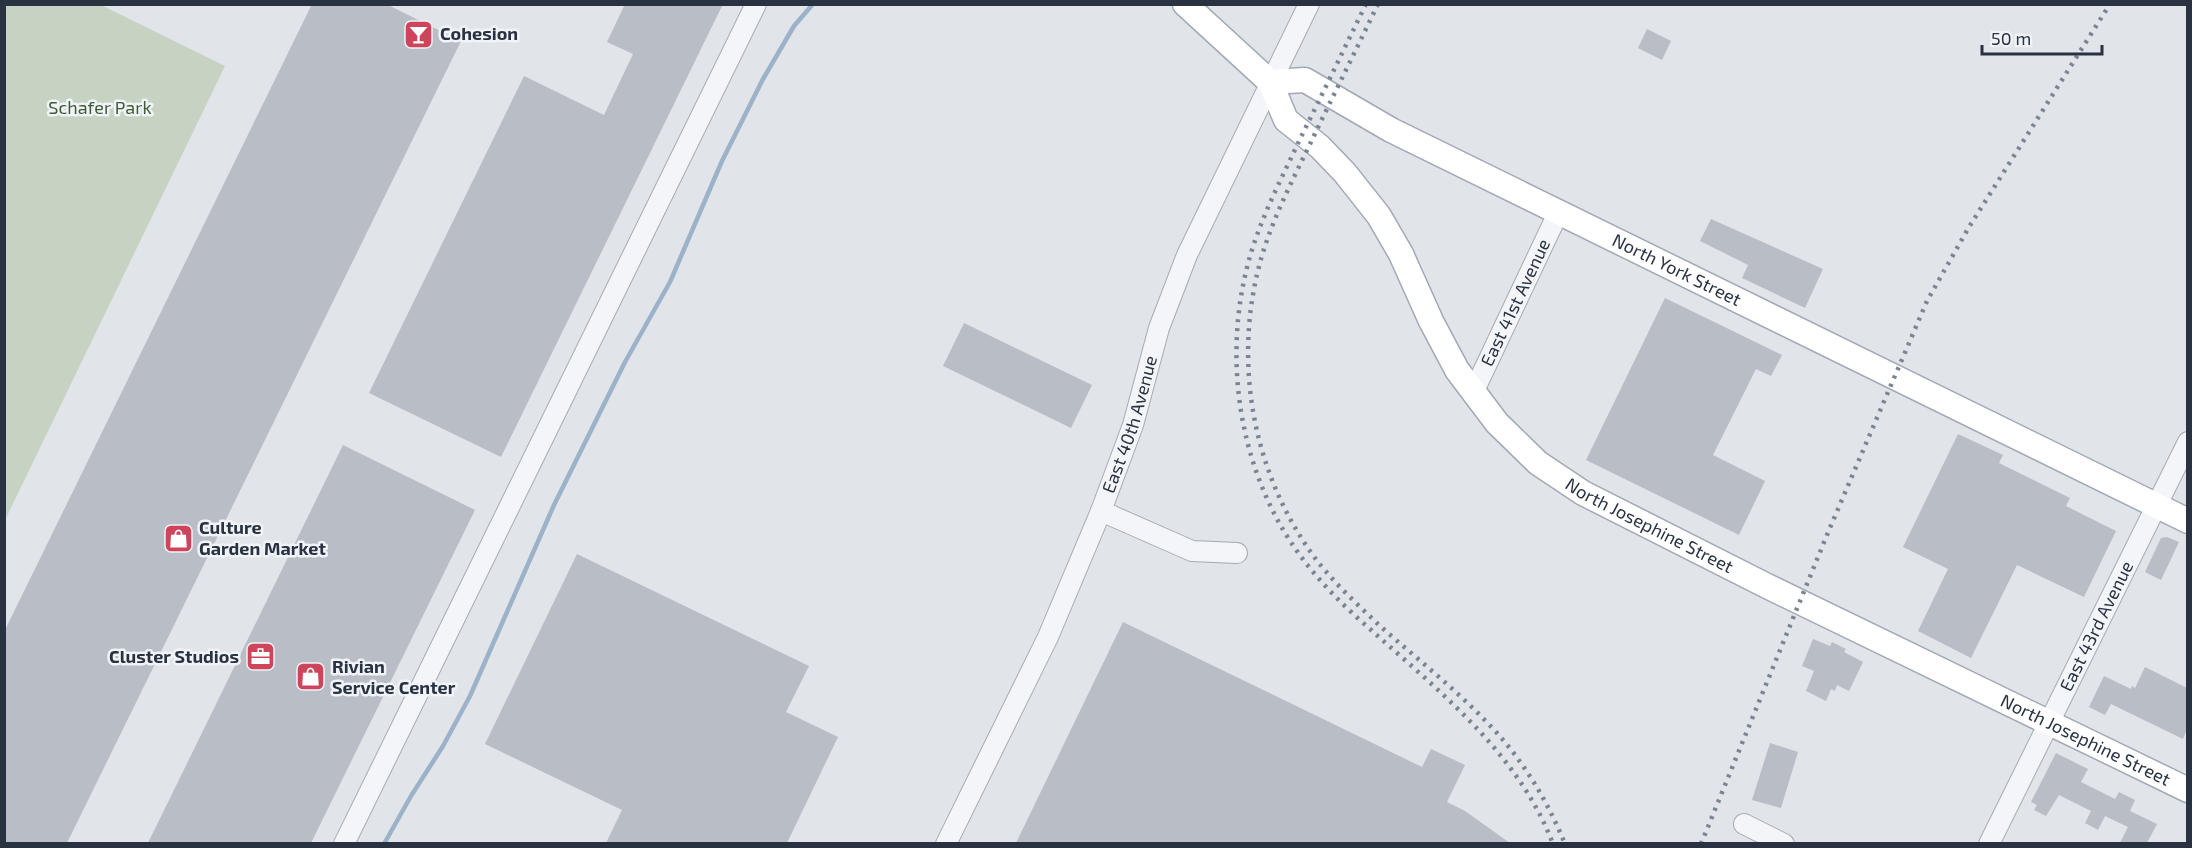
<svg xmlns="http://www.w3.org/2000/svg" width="2192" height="848" font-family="'Exo 2',sans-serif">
  <rect width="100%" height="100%" fill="#e1e4e9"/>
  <!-- green -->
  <polygon fill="#c6d3c2" points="5,4 101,5 225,66 5,520"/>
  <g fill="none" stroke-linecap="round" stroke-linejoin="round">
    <!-- stream -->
    <polyline stroke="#9cb2c9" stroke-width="4.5" points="384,844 411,796 443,746 470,696 554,505 625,362 670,282 722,161 763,79 794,26 813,4"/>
  </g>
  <!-- building -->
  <g fill="#b8bdc6">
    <polygon points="312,4 386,4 461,41 67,843 4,843 4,632"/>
    <polygon points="625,4 723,4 501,457 369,393 524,76 604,115 633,54 607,42"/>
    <polygon points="1647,29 1671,41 1662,60 1638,48"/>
    <polygon points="1711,219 1823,269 1805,308 1742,278 1748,265 1700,241"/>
    <polygon points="1665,298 1782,355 1771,376 1756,369 1713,455 1765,481 1739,535 1586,460"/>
    <polygon points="964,323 1092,385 1071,428 943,366"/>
    <polygon points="1958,434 2003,455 1999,463 2070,498 2066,506 2116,531 2084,597 2017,565 1971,658 1918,631 1948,569 1903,547"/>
    <polygon points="343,445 475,510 311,843 148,843"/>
    <polygon points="2167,537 2179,542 2161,580 2145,572 2161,538"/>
    <polygon points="577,554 809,666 786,712 838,737 787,843 606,843 622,810 485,744"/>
    <polygon points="1123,622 1422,767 1431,749 1465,765 1447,802 1465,811 1510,843 1016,843"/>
    <polygon points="1813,639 1830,646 1832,642 1846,649 1844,652 1863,662 1849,691 1837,685 1835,691 1831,689 1826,701 1806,691 1814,671 1802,666"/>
    <polygon points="2145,667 2187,688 2187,729 2183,739 2111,704 2105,715 2089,707 2104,676 2131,689 2132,686 2135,688"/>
    <polygon points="1770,743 1798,752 1781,808 1752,800"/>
    <polygon points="2056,753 2088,769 2081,782 2115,799 2119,792 2135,800 2130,811 2157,824 2147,843 2120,843 2128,827 2105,816 2098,830 2085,823 2091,811 2059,795 2046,816 2034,810 2037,805 2031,802"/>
  </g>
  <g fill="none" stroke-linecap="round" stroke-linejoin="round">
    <defs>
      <g id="minor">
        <path id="s1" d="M1473,393L1559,211"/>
        <polyline points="1101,511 1192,551 1237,553"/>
        <polyline points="1744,824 1784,844"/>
        <polyline points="344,844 756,4"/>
        <path id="s2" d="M946,844L1048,637L1101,511L1133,425L1159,328L1187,255L1309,4"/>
        <path id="s3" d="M1989,844L2188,442"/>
      </g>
      <g id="major">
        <path id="s4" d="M1185,4L1270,82L1305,80L1391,130L2188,521"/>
        <path id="s5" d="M1270,82L1286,120L1320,147L1345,173L1379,216L1401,254L1431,321L1457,370L1497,423L1538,463L1583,493L1767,586L2188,790"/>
      </g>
    </defs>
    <!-- minor casing -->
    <use href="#minor" stroke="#a6abb3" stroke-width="22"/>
    <!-- major casing -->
    <use href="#major" stroke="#a0a9b5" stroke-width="27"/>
    <!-- minor -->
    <use href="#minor" stroke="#f3f5f8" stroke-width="20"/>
    <!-- major -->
    <use href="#major" stroke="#fff" stroke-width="24"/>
    <!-- rail -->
    <g stroke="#7a8493" stroke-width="4.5" stroke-dasharray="3 6" stroke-linecap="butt">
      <path d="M1366,4C1344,49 1323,93 1301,137C1286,169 1269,202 1257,235C1224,325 1231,432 1276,517C1299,561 1333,597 1370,629C1439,691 1519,754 1553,844"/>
      <path d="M1378,4C1356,50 1333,96 1311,142C1294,177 1276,212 1264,249C1231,353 1250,470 1315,558C1333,582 1357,604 1379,625C1427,668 1487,713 1523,766C1540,790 1554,817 1565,844"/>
      <polyline points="1701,844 1829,530 1927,301 1969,227 2110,4"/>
    </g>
  </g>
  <!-- icons -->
  <defs>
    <symbol id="bar-square" viewBox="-11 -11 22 22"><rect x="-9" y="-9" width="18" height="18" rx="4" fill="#ce455b" stroke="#f0f3f7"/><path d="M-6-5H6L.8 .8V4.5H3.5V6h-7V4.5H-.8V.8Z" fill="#fff"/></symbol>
    <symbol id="shop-square" viewBox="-11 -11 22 22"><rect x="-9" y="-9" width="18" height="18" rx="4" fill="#ce455b" stroke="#f0f3f7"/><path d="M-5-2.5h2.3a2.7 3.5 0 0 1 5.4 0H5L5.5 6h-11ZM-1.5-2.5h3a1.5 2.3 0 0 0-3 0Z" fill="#fff"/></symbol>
    <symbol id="office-square" viewBox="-11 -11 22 22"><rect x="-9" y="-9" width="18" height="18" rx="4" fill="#ce455b" stroke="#f0f3f7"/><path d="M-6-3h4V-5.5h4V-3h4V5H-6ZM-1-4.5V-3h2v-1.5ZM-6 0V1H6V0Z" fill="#fff"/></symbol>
  </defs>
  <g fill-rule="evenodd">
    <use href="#bar-square" x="402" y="18" width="33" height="33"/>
    <use href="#shop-square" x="162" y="522" width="33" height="33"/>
    <use href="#office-square" x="244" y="640" width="33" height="33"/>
    <use href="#shop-square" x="294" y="660" width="33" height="33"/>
  </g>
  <g text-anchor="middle" stroke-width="5" stroke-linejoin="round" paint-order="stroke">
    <!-- poi labels -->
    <g font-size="18" font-weight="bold" fill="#293241" stroke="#f0f3f7" text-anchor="start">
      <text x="440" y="40">Cohesion</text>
      <text x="199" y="534">Culture<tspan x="199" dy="21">Garden Market</tspan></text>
      <text x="239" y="663" text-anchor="end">Cluster Studios</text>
      <text x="332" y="673">Rivian<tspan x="332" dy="21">Service Center</tspan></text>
    </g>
    <!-- park labels -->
    <g font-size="18" fill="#3e5d36" stroke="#f0f3f7">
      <text x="100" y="114">Schafer Park</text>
    </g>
    <!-- street labels -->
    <g font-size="18" fill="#293241" stroke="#f0f3f7">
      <text dy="6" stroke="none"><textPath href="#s4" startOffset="568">North York Street</textPath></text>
      <text dy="6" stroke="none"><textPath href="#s1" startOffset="100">East 41st Avenue</textPath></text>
      <text dy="6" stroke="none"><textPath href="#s2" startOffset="459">East 40th Avenue</textPath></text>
      <text dy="6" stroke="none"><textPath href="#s5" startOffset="600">North Josephine Street</textPath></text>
      <text dy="6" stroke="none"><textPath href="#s3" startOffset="243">East 43rd Avenue</textPath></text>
      <text dy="6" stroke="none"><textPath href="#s5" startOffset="1086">North Josephine Street</textPath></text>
    </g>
  </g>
  <!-- border -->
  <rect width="2192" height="848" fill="none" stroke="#293241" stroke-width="12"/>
  <!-- scale -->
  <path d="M1982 45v9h120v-9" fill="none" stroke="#293241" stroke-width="3"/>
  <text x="1991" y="45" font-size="18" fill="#293241" stroke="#f0f3f7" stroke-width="4.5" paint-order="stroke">50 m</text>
</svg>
